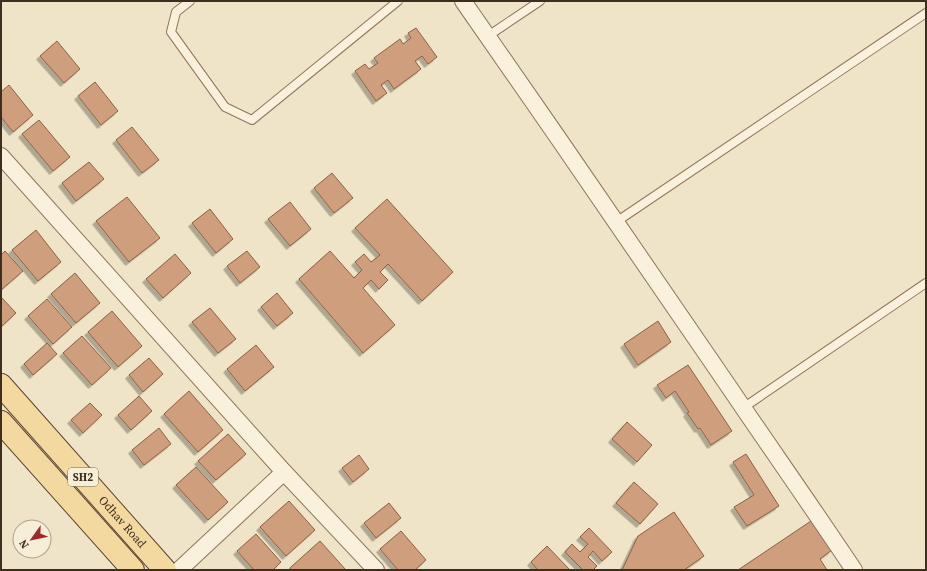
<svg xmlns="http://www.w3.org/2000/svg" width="927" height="571" font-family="'Source Serif 4',serif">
  <defs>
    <filter id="shadow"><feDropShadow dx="-3.5" dy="3.5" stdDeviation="0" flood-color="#0004"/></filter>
  </defs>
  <rect width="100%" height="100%" fill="#f0e4c8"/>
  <!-- building -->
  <g fill="#cf9f7d" stroke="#8d5f41" filter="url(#shadow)">
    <polygon points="416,28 437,57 428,64 422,56 415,61 421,69 394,89 388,80 381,85 387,93 376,101 355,71 365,64 369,69 378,63 374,58 400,39 403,44 411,38 408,33"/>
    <polygon points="57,41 80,69 64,83 40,56"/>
    <polygon points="95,82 118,111 101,125 78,96"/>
    <polygon points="9,85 33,115 13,132 1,117 1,92"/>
    <polygon points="39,120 70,157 53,171 22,134"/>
    <polygon points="132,127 159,160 142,173 116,140"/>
    <polygon points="89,162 104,179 76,201 62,183"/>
    <polygon points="332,173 353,198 334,213 314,188"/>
    <polygon points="127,197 160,238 129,262 96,221"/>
    <polygon points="387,199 453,272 422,301 388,264 380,272 388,280 379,289 371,280 363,288 395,325 363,353 299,279 330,251 354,278 362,270 355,262 364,254 371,262 380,255 355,228"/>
    <polygon points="290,202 311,229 290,246 268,219"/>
    <polygon points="210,209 233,239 216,253 192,223"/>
    <polygon points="36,230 61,262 38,281 12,250"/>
    <polygon points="5,251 23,271 1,290 1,255"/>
    <polygon points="247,251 260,267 240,283 227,266"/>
    <polygon points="175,254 191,273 163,298 146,279"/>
    <polygon points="75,273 100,303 76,323 51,294"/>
    <polygon points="277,293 293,313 277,326 261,307"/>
    <polygon points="1,297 16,313 1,327"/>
    <polygon points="47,299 72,327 53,344 28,316"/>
    <polygon points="210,308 236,339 218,353 192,322"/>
    <polygon points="112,311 142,346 118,367 88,332"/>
    <polygon points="658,321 671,342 638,365 624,344"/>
    <polygon points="82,336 111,368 92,385 63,353"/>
    <polygon points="47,343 57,354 33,375 24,364"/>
    <polygon points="256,345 274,367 245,391 227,369"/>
    <polygon points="149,358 163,374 143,392 129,375"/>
    <polygon points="688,365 732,431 711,445 700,428 698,429 687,413 689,412 675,391 666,398 657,385"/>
    <polygon points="189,391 223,430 198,452 164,414"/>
    <polygon points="139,396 152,411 131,430 118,415"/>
    <polygon points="90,403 102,415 83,433 71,420"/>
    <polygon points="627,422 652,445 637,462 612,439"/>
    <polygon points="159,428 171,444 144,465 132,450"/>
    <polygon points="228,434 246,454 216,480 198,461"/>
    <polygon points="746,454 779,506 747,526 734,507 754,495 733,462"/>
    <polygon points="359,455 369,469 353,482 342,468"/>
    <polygon points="196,467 228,502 208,520 176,485"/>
    <polygon points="634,482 658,504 640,524 616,503"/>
    <polygon points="289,501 315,530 286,556 260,527"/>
    <polygon points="389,503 401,518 376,538 364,523"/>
    <polygon points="674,512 704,556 684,570 622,570 638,536"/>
    <polygon points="811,521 832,550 820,559 827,570 738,570"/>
    <polygon points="589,528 612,552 602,561 593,551 588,557 597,566 593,570 583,570 565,552 572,544 580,552 588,544 580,537"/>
    <polygon points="401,531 426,560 415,570 398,570 380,549"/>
    <polygon points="256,534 281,562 273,570 254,570 237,551"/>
    <polygon points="320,541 346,570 291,570 290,568"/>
    <polygon points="547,546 570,570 538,570 531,562"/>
  </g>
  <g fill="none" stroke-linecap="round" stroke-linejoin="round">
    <defs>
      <g id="lane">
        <polyline points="190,1 176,12 171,32 225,107 252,120 398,1"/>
        <polyline points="488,36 540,1"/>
        <polyline points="616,222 926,13"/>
        <polyline points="743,408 926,283"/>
      </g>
      <g id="street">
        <path d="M463,1C552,128 639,256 727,384C769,446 812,507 854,570"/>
        <polyline points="1,156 284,472"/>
        <polyline points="179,570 284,472 376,570"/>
      </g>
      <g id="primary">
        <path id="s1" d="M1,385L165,570"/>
        <polyline points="1,422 133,570"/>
      </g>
    </defs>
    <!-- lane casing -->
    <use href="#lane" stroke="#8d765c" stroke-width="10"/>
    <!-- street casing -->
    <use href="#street" stroke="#8d765c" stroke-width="18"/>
    <!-- primary casing -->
    <use href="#primary" stroke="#5b4430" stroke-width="24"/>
    <!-- lane -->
    <use href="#lane" stroke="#faf1dc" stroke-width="8"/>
    <!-- street -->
    <use href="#street" stroke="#faf1dc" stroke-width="16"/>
    <!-- primary -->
    <use href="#primary" stroke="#f3d9a0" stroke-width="22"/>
  </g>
  <g text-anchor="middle" stroke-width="3.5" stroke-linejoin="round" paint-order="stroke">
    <!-- shield labels -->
    <rect fill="#f7eed8" stroke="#756857" stroke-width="1" x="68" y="468" width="30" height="18" rx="3"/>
    <g font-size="11" font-weight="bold" fill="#3d2e20">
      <text x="83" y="481">SH2</text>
    </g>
    <!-- street labels -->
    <g font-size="12" fill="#3d2e20" stroke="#f7eed8">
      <text dy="4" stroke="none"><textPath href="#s1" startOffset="183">Odhav Road</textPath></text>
    </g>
  </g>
  <!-- border -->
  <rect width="927" height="571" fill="none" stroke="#3d2e20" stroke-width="4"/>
  <!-- north arrow -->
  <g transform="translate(32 539) rotate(237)"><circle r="19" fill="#f7eed8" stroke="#ada18e"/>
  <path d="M0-3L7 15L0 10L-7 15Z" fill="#9e2a2b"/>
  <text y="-6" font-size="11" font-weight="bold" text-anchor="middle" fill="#3d2e20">N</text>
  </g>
</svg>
